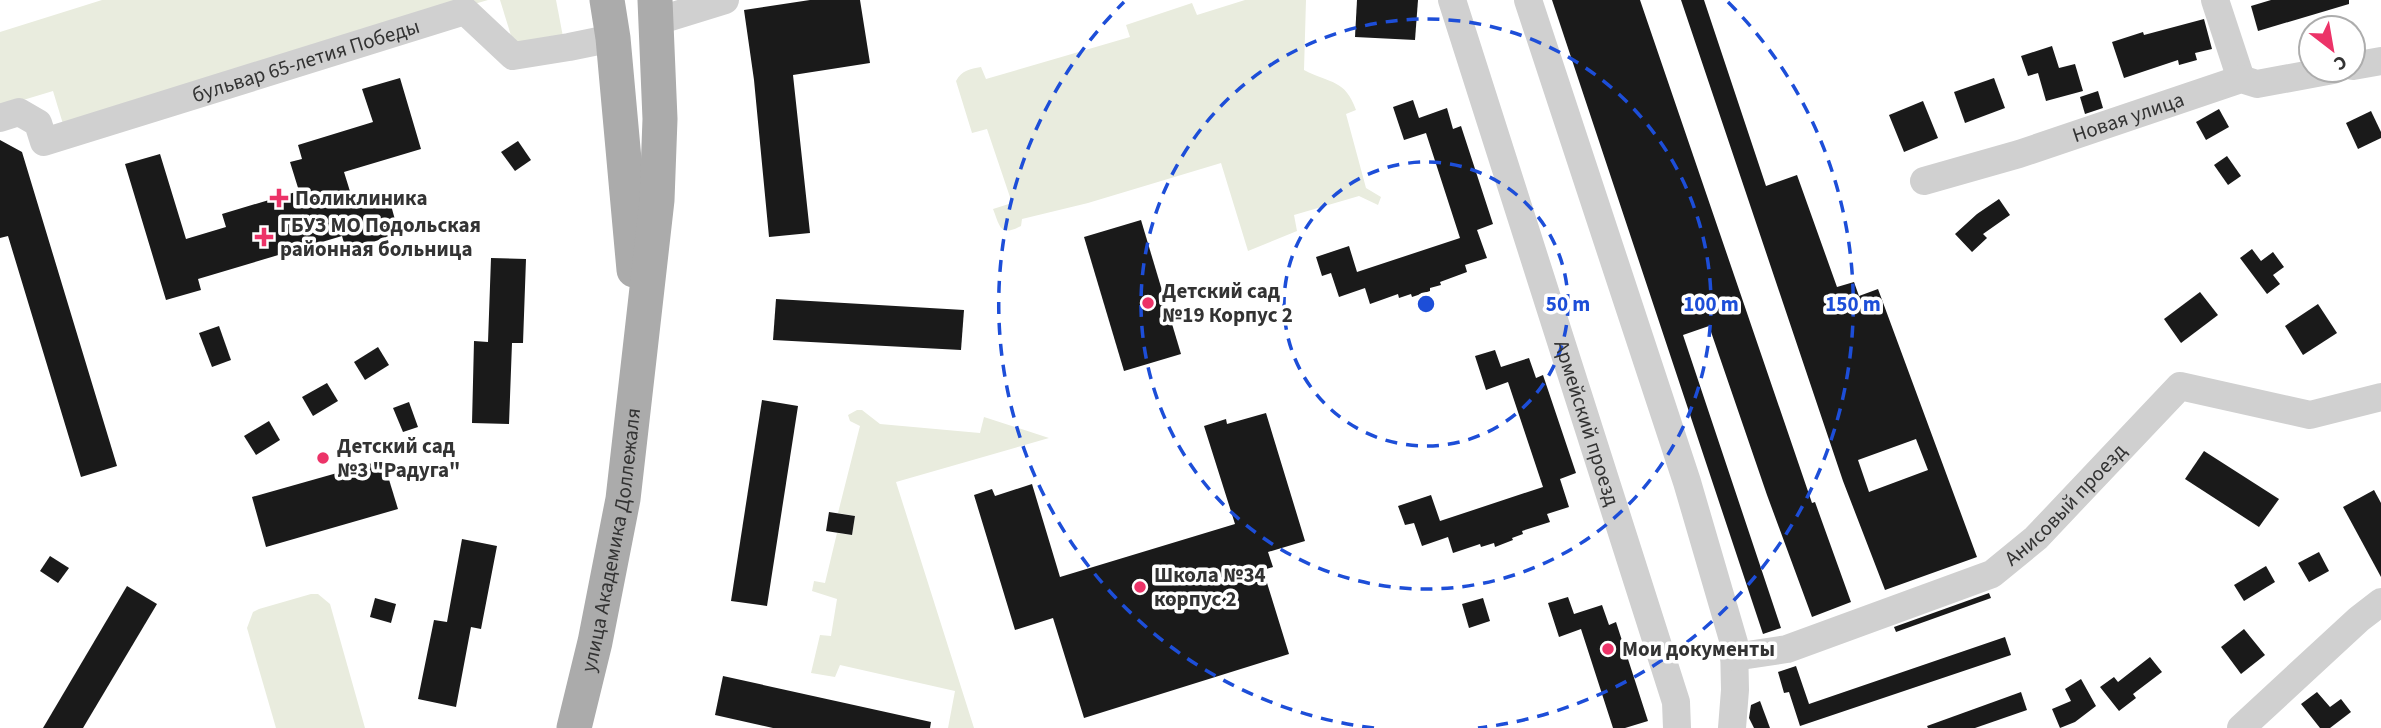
<svg xmlns="http://www.w3.org/2000/svg" width="2381" height="728" font-family="'Source Sans 3',sans-serif">
  <rect width="100%" height="100%" fill="#fff"/>
  <!-- green -->
  <g fill="#e9ecde">
    <polygon points="102,0 488,0 63,124 53,91 0,107 0,32"/>
    <polygon points="500,0 556,0 564,42 517,55"/>
    <path d="M1245,0H1306L1304,70C1331,84 1345,79 1356,110L1346,114L1366,188L1381,197L1378,205L1359,196L1294,215L1297,231L1248,251L1221,163L1088,203L1022,219L1021,226C1000,237 1000,227 993,209L1012,203L987,129L972,133L956,81C962,70 970,69 981,67L986,79L1130,37L1126,25L1192,3L1197,15Z"/>
    <polygon points="857,410 862,410 880,424 980,433 984,417 1049,438 896,482 974,728 948,728 955,691 840,665 835,677 811,673 820,635 831,636 837,599 812,591 814,581 825,583 837,533 852,535 855,516 838,513 860,426 850,421 848,415"/>
    <polygon points="311,594 318,594 330,604 365,728 276,728 247,628 253,612 259,609"/>
  </g>
  <!-- building -->
  <g fill="#1a1a1a" fill-rule="evenodd">
    <polygon points="810,0 860,0 870,63 793,75 810,233 769,237 754,80 744,10"/>
    <polygon points="1357,0 1418,0 1415,40 1355,37"/>
    <polygon points="1552,0 1640,0 1812,503 1815,502 1851,602 1812,617 1767,495 1709,326 1683,335 1781,628 1763,634"/>
    <path d="M1681,0H1704L1766,186L1797,175L1837,287L1854,282L1859,296L1878,289L1977,557L1885,590L1843,481ZM1916,439L1928,470L1869,492L1858,460Z"/>
    <polygon points="2271,0 2349,0 2349,4 2258,31 2251,6"/>
    <polygon points="2204,19 2212,49 2195,53 2197,60 2179,65 2178,60 2124,78 2112,42 2143,32 2144,35"/>
    <polygon points="2052,46 2059,68 2075,64 2083,91 2046,101 2038,73 2028,76 2021,56"/>
    <polygon points="400,78 421,149 344,172 353,201 387,191 399,234 346,250 342,236 198,279 201,290 166,300 125,164 160,154 186,239 226,227 222,214 299,191 290,162 302,159 298,145 373,122 362,89"/>
    <polygon points="1994,78 2005,108 1965,123 1954,92"/>
    <polygon points="2098,91 2103,108 2085,114 2080,97"/>
    <polygon points="1413,100 1419,118 1447,108 1453,129 1461,126 1493,224 1477,230 1487,258 1465,265 1467,272 1440,282 1441,285 1430,288 1430,291 1412,297 1411,294 1399,298 1398,294 1370,304 1365,288 1339,297 1331,273 1322,276 1316,257 1349,246 1357,272 1460,238 1426,133 1404,140 1393,107"/>
    <polygon points="1923,101 1938,138 1904,152 1889,115"/>
    <polygon points="2219,109 2229,127 2206,140 2196,122"/>
    <polygon points="2371,111 2381,132 2381,138 2358,149 2346,123"/>
    <polygon points="0,140 22,152 117,466 81,477 8,236 0,238"/>
    <polygon points="518,141 531,160 515,171 501,152"/>
    <polygon points="2227,156 2241,176 2228,185 2214,165"/>
    <polygon points="1999,199 2010,215 1983,234 1987,238 1972,252 1955,234 1977,214"/>
    <polygon points="1141,220 1181,354 1124,371 1084,237"/>
    <polygon points="2252,249 2261,261 2273,252 2284,267 2273,275 2280,284 2267,294 2240,258"/>
    <polygon points="491,258 526,259 523,343 512,343 509,424 472,423 474,341 488,342"/>
    <polygon points="2200,292 2218,315 2181,343 2164,319"/>
    <polygon points="776,299 964,310 961,350 773,340"/>
    <polygon points="2318,304 2337,333 2303,355 2285,326"/>
    <polygon points="219,326 231,360 212,367 199,333"/>
    <polygon points="378,347 389,365 365,380 354,362"/>
    <polygon points="1495,350 1501,367 1529,358 1536,378 1543,375 1576,473 1560,479 1569,507 1547,514 1550,522 1522,531 1523,534 1512,538 1513,540 1495,547 1494,543 1481,547 1480,544 1453,553 1448,537 1422,546 1414,523 1405,525 1398,506 1431,495 1440,521 1543,487 1508,382 1486,390 1475,356"/>
    <polygon points="327,383 338,401 313,416 302,397"/>
    <polygon points="762,400 798,406 767,606 731,601"/>
    <polygon points="409,402 418,427 403,432 393,408"/>
    <polygon points="1266,413 1305,541 1268,552 1273,567 1263,570 1289,654 1084,718 1053,618 1015,630 974,495 992,489 995,496 1032,484 1060,577 1235,524 1204,426 1226,419 1227,424"/>
    <polygon points="269,421 280,440 256,455 244,436"/>
    <polygon points="2204,451 2279,499 2259,527 2185,479"/>
    <polygon points="383,460 398,509 266,547 252,497"/>
    <polygon points="2374,490 2381,503 2381,577 2343,507"/>
    <polygon points="829,512 855,516 852,535 826,531"/>
    <polygon points="462,539 497,546 481,629 471,627 456,707 418,699 434,620 447,622"/>
    <polygon points="2319,552 2329,571 2309,582 2298,563"/>
    <polygon points="50,556 69,568 58,583 40,571"/>
    <polygon points="2266,566 2275,582 2244,601 2234,585"/>
    <polygon points="127,586 157,604 83,728 43,728"/>
    <polygon points="1989,593 1991,598 1896,632 1894,627"/>
    <polygon points="1568,597 1574,614 1602,605 1609,625 1616,622 1648,721 1625,728 1613,728 1581,629 1559,637 1548,603"/>
    <polygon points="375,598 396,604 391,623 370,617"/>
    <polygon points="1483,598 1490,621 1469,628 1462,604"/>
    <polygon points="2244,629 2265,655 2241,674 2221,647"/>
    <polygon points="2005,637 2011,655 1800,726 1789,692 1784,693 1778,672 1796,666 1809,704"/>
    <polygon points="2150,657 2162,672 2133,694 2136,698 2119,711 2100,687 2114,677 2118,682"/>
    <polygon points="723,676 931,722 930,728 773,728 715,715"/>
    <polygon points="2081,679 2096,706 2075,722 2060,728 2052,709 2071,701 2065,689"/>
    <polygon points="2021,692 2027,710 1975,728 1928,728 1927,726"/>
    <polygon points="2317,692 2330,707 2341,699 2351,712 2330,728 2320,728 2301,704"/>
    <polygon points="1760,701 1770,728 1754,728 1749,718 1751,705"/>
  </g>
  <g fill="none" stroke-linecap="round" stroke-linejoin="round">
    <!-- minor -->
    <g stroke="#d0d0d0" stroke-width="28">
      <path id="s1" d="M1452,0L1676,702L1677,728"/>
      <polyline points="1528,0 1687,482 1734,643 1735,690 1732,728"/>
      <polyline points="2215,0 2241,79"/>
      <polyline points="657,21 725,0"/>
      <polyline points="2353,66 2381,61"/>
      <path id="s2" d="M0,118L19,112L38,123L44,142L465,11L513,56L569,47L613,38"/>
      <path id="s3" d="M1924,181L2019,154L2241,79L2257,84L2333,70"/>
      <path id="s4" d="M1734,657L1787,649L1992,574L2036,538L2180,386L2310,415L2381,397"/>
      <polyline points="2241,728 2359,619 2381,602"/>
    </g>
    <!-- major -->
    <g stroke="#ababab" stroke-width="35">
      <polyline points="607,0 613,38 634,270"/>
      <path id="s5" d="M574,728L595,642L623,499L640,350L657,200L660,119L655,0"/>
    </g>
  </g>
  <!-- distance rings -->
  <g fill="none" stroke="#1d4ed8" stroke-width="3.5" stroke-dasharray="12 9">
    <circle cx="1426" cy="304" r="142"/>
    <circle cx="1426" cy="304" r="285"/>
    <path d="M1374 728A427 427 0 0 1 1124 2M1728 2A427 427 0 0 1 1478 728"/>
  </g>
  <!-- markers -->
  <g fill="#ec3368" stroke="#fff" stroke-width="2.5">
    <path d="M275.5 187.5h7v7h7v7h-7v7h-7v-7h-7v-7h7z"/>
    <path d="M260.5 226.5h7v7h7v7h-7v7h-7v-7h-7v-7h7z"/>
    <circle cx="1148" cy="303" r="7"/>
    <circle cx="323" cy="458" r="7"/>
    <circle cx="1140" cy="587" r="7"/>
    <circle cx="1608" cy="649" r="7"/>
  </g>
  <g text-anchor="middle" stroke-width="7" stroke-linejoin="round" paint-order="stroke">
    <!-- street labels -->
    <g font-size="21" fill="#333" stroke="#fff">
      <text dy="7" stroke="none"><textPath href="#s2" startOffset="336">бульвар 65-летия Победы</textPath></text>
      <text dy="7" stroke="none"><textPath href="#s3" startOffset="214">Новая улица</textPath></text>
      <text dy="7" stroke="none"><textPath href="#s1" startOffset="444">Армейский проезд</textPath></text>
      <text dy="7" stroke="none"><textPath href="#s4" startOffset="373">Анисовый проезд</textPath></text>
      <text dy="7" stroke="none"><textPath href="#s5" startOffset="192">улица Академика Доллежаля</textPath></text>
    </g>
    <!-- poi labels -->
    <g font-size="21" font-weight="bold" fill="#333" stroke="#fff" text-anchor="start">
      <text x="295" y="205">Поликлиника</text>
      <text x="280" y="232">ГБУЗ МО Подольская<tspan x="280" dy="24">районная больница</tspan></text>
      <text x="1162" y="298">Детский сад<tspan x="1162" dy="24">№19 Корпус 2</tspan></text>
      <text x="337" y="453">Детский сад<tspan x="337" dy="24">№3 "Радуга"</tspan></text>
      <text x="1154" y="582">Школа №34<tspan x="1154" dy="24">корпус 2</tspan></text>
      <text x="1622" y="656">Мои документы</text>
    </g>
  </g>
  <circle cx="1426" cy="304" r="10" fill="#1d4ed8" stroke="#fff" stroke-width="3.5"/>
  <g font-size="21" text-anchor="middle" font-weight="bold" fill="#1d4ed8" stroke="#fff" stroke-width="7" stroke-linejoin="round" paint-order="stroke">
    <text x="1568" y="311">50 m</text>
    <text x="1711" y="311">100 m</text>
    <text x="1853" y="311">150 m</text>
  </g>
  <!-- north arrow -->
  <g transform="translate(2332 49) rotate(149)"><circle r="33" fill="#ffffff" stroke="#adadad" stroke-width="2"/>
  <path d="M0-5L12 26L0 18L-12 26Z" fill="#ec3368"/>
  <text y="-10" font-size="19" font-weight="bold" text-anchor="middle" fill="#333333">С</text>
  </g>
</svg>
